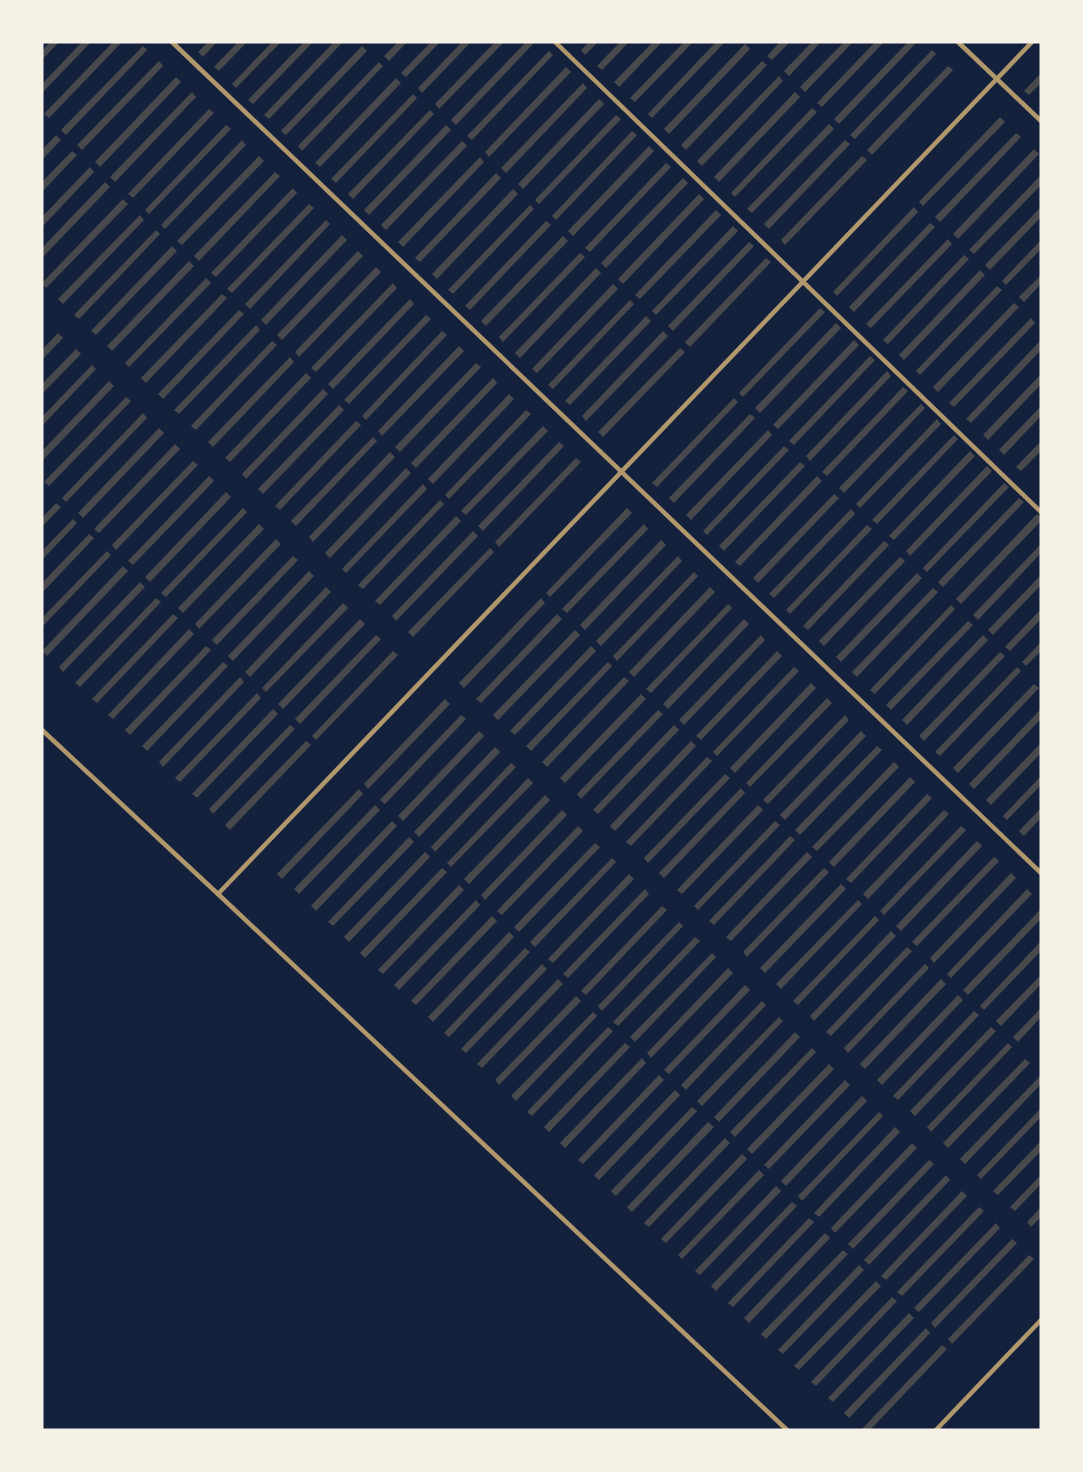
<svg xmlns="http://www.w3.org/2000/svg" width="1083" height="1472" font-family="'Archivo Narrow',sans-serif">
  <rect width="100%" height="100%" fill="#14213d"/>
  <!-- building -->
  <g fill="#48494c">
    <polygon points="50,42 59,42 42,60 42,51"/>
    <polygon points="82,42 91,42 42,93 42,84"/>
    <polygon points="113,42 122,42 49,118 44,114"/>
    <polygon points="208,42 217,42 203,57 198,52"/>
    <polygon points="238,42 247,42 219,71 214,67"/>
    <polygon points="272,42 281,42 236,88 232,84"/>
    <polygon points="304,42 313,42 253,104 248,100"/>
    <polygon points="334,42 343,42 269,119 264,115"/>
    <polygon points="398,42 407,42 389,61 384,56"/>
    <polygon points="431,42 440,42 406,77 401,73"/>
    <polygon points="462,42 471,42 422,93 418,88"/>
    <polygon points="495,42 504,42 439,109 435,104"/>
    <polygon points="526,42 535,42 456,125 451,120"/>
    <polygon points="589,42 598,42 585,55 581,50"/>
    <polygon points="620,42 629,42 602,70 597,66"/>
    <polygon points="653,42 662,42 619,87 614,82"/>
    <polygon points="684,42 693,42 635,102 630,98"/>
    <polygon points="716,42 725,42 652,118 648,114"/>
    <polygon points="780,42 790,42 772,60 767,56"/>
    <polygon points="812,42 821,42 789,76 784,71"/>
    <polygon points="844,42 853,42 805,92 800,87"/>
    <polygon points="875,42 884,42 822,107 817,103"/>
    <polygon points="908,42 917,42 839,124 834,119"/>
    <polygon points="745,44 750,49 669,134 664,129"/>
    <polygon points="143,46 147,50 66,135 61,130"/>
    <polygon points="362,46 367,51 286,135 281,131"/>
    <polygon points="932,50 936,54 855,139 850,135"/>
    <polygon points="549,51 553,55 472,140 467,136"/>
    <polygon points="159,61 163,66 82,150 77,145"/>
    <polygon points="762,61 767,65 686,150 681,145"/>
    <polygon points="379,62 383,66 302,151 298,146"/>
    <polygon points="948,66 953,70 872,155 867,150"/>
    <polygon points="566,67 571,72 489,157 485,152"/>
    <polygon points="1041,73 1041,83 1029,95 1024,91"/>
    <polygon points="779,76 783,81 702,166 697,161"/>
    <polygon points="176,77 181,82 100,167 95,162"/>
    <polygon points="396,78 401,83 320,167 315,163"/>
    <polygon points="583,83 587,88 506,173 501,168"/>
    <polygon points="192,92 196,97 115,182 110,177"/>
    <polygon points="795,92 800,97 719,182 714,177"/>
    <polygon points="413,94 417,98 336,183 331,179"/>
    <polygon points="599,99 604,104 523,189 518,184"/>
    <polygon points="812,108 817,112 735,197 731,193"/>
    <polygon points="209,109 214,113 133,198 128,194"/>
    <polygon points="430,110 434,114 353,199 348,194"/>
    <polygon points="616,115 621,119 539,204 535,200"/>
    <polygon points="1000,117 1005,122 923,206 919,202"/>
    <polygon points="829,124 834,129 752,213 747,209"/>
    <polygon points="226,125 231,129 149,214 145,210"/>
    <polygon points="446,125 451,130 369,215 364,210"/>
    <polygon points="632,131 637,135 556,220 552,216"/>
    <polygon points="1016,133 1021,137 940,222 935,217"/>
    <polygon points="56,135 61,140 42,160 42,150"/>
    <polygon points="242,140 246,145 165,229 161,225"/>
    <polygon points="845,140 850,144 769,229 764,224"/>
    <polygon points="462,141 467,146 386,230 381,225"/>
    <polygon points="649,146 654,151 573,236 568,231"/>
    <polygon points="1034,149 1039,154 958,239 953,234"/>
    <polygon points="72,151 77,155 42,192 42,182"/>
    <polygon points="259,156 264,161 182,245 177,241"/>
    <polygon points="862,156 867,160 785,245 781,240"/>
    <polygon points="480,157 484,162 403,247 398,242"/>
    <polygon points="666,163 671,167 590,252 585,248"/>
    <polygon points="90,167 94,172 42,227 42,217"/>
    <polygon points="275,172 280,176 199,261 194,256"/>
    <polygon points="496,173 501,178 420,262 415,258"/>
    <polygon points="1041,175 1041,185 974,254 969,250"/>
    <polygon points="683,178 688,183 606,268 601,263"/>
    <polygon points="105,182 110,187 42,258 42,248"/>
    <polygon points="293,188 297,193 216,277 211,273"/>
    <polygon points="513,189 518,194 437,279 432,274"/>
    <polygon points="699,194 704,199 623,284 618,279"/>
    <polygon points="123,199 128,204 46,288 42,283"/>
    <polygon points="309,204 314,208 232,293 227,289"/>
    <polygon points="530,205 534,209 453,294 448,290"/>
    <polygon points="914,207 918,212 837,296 833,292"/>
    <polygon points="1041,207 1041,217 990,270 985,265"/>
    <polygon points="716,210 721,215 640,299 635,295"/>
    <polygon points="140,215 144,220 63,304 58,299"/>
    <polygon points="326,220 330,224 250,309 245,304"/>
    <polygon points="546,221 551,225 470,310 465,306"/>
    <polygon points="930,223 935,227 854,312 849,307"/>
    <polygon points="733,226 738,231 656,315 652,311"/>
    <polygon points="156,230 160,234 79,319 74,315"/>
    <polygon points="342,235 347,240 266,325 261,320"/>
    <polygon points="563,236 568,241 486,326 481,321"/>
    <polygon points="948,239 952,244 871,328 866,324"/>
    <polygon points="1041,240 1041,249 1006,285 1002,281"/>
    <polygon points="749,242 754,246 673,331 668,326"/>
    <polygon points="172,246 177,251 96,335 91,331"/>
    <polygon points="358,251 363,256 282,340 277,335"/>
    <polygon points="580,253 585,257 503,342 499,337"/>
    <polygon points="964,255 969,259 888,344 883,340"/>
    <polygon points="766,258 771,262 690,347 685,342"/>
    <polygon points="189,261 194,266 112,351 107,346"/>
    <polygon points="376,267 381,272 299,357 295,352"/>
    <polygon points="596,268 601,273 520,358 515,353"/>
    <polygon points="980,270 985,275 904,360 899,355"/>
    <polygon points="1041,275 1041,284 1024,302 1019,297"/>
    <polygon points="206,278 211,283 129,367 125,363"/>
    <polygon points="393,283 397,288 316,372 311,368"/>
    <polygon points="613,284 618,289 537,373 532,369"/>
    <polygon points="997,286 1002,290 920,375 916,371"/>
    <polygon points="222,294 227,298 146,383 141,378"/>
    <polygon points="410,299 414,304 333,389 328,384"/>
    <polygon points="630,300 634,304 553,389 548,385"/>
    <polygon points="1014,303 1019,307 938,392 933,387"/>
    <polygon points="820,308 825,312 743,397 739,393"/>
    <polygon points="239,310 244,314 163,399 158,394"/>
    <polygon points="426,315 431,319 349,404 344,400"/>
    <polygon points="646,316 651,321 570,405 565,401"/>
    <polygon points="1031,318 1035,323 954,407 949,403"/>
    <polygon points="836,323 841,328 760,413 755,408"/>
    <polygon points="256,325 260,330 179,414 174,410"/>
    <polygon points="442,331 447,335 366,420 362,416"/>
    <polygon points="663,331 668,336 586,421 582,416"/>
    <polygon points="58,333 63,338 42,360 42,350"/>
    <polygon points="854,340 859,345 778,429 773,425"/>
    <polygon points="1041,340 1041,350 971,423 966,419"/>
    <polygon points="272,341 277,345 196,430 191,426"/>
    <polygon points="459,346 464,351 382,436 378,431"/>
    <polygon points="680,348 685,352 603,437 598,432"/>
    <polygon points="76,349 81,354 42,394 42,384"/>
    <polygon points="870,356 875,360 794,445 789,441"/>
    <polygon points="290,357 294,362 213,447 208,442"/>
    <polygon points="476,363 481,367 400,452 395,447"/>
    <polygon points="92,365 96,369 42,426 42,417"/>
    <polygon points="887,371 891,376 810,461 806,456"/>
    <polygon points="306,373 311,378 230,462 225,458"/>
    <polygon points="1041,374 1041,384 988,440 983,435"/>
    <polygon points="493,378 497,383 416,468 411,463"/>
    <polygon points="109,381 114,386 42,461 42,451"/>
    <polygon points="903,387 908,391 827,476 822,472"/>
    <polygon points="323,389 328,394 246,479 242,474"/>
    <polygon points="509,394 514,399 433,484 428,479"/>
    <polygon points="126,397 131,401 49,486 44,482"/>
    <polygon points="734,398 738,402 657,487 652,483"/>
    <polygon points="921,404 925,408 844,493 839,488"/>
    <polygon points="339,405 344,410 263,494 258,489"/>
    <polygon points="1041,406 1041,416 1004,455 999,450"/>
    <polygon points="526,410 531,414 449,499 445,495"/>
    <polygon points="143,413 147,418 66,502 62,498"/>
    <polygon points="750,414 755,418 674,503 669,498"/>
    <polygon points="937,419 941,424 860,508 856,504"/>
    <polygon points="356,421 361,425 280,510 275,506"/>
    <polygon points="543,426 548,431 466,515 461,511"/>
    <polygon points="159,428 164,433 83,518 78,513"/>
    <polygon points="768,430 772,435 691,520 686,515"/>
    <polygon points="954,435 958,439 877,524 872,520"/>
    <polygon points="373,437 377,441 296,526 291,521"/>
    <polygon points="1041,441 1041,451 1021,471 1016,467"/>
    <polygon points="559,442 564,446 483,531 478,526"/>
    <polygon points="175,444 180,449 99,533 94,529"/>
    <polygon points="784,446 789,450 707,535 703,531"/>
    <polygon points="970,451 975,456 894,540 889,536"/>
    <polygon points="390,452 395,457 313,542 309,537"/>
    <polygon points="576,458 581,462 499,547 495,542"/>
    <polygon points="193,461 198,465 116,550 112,545"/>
    <polygon points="800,462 805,466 724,551 719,546"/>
    <polygon points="987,466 992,471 910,556 906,551"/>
    <polygon points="406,468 411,473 330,558 325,553"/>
    <polygon points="209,476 214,481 133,565 128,561"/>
    <polygon points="817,476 822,481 740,566 735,562"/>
    <polygon points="1004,483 1009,487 927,572 923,568"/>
    <polygon points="423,484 427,489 346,573 342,569"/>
    <polygon points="226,492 231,497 150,582 145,577"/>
    <polygon points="834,494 839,498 758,583 753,578"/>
    <polygon points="1019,498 1024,502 943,587 938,582"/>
    <polygon points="440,500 444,504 363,589 358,585"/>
    <polygon points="56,503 61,507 42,527 42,518"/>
    <polygon points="243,508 247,512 166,597 161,593"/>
    <polygon points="627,508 632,513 550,597 546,593"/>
    <polygon points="851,509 855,514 774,598 769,594"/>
    <polygon points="1037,514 1041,518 1041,521 961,604 956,599"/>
    <polygon points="456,516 461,521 380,605 375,601"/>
    <polygon points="73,519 77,523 42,560 42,551"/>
    <polygon points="259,524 264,529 183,613 178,608"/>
    <polygon points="644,524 648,529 567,613 562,609"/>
    <polygon points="867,525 872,529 790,614 786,610"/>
    <polygon points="473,531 478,536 396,621 392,616"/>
    <polygon points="89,534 94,538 42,593 42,583"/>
    <polygon points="276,539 281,544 199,629 195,624"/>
    <polygon points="661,540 666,545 585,630 580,625"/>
    <polygon points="884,541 889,545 808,630 803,626"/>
    <polygon points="1041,544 1041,553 978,620 973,615"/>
    <polygon points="490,548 494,552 413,637 408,632"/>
    <polygon points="107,551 111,555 42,627 42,618"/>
    <polygon points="293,556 298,560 217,645 212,640"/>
    <polygon points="678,556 682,561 601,646 596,641"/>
    <polygon points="900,557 905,561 824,646 819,641"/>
    <polygon points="123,566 128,571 47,656 42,651"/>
    <polygon points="309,571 314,576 233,661 228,656"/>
    <polygon points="694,572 698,576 617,661 613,656"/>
    <polygon points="917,573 922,578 841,662 836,657"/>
    <polygon points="1041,575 1041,585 993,635 988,630"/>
    <polygon points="140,582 145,587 63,672 59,667"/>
    <polygon points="326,587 331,592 250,677 245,672"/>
    <polygon points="710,587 715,592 634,677 629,672"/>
    <polygon points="933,588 938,592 857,677 852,672"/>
    <polygon points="156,598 161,602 80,687 75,683"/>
    <polygon points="541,598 545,603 464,688 459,683"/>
    <polygon points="343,603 348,608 266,692 262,688"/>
    <polygon points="728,604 732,608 651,693 646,689"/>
    <polygon points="951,605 955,609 875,694 870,690"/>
    <polygon points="1041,609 1041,619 1010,651 1005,647"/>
    <polygon points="173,614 178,618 97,703 92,699"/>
    <polygon points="557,614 562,619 481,703 476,699"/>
    <polygon points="360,619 365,624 283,709 278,704"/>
    <polygon points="744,619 749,624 668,709 663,704"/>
    <polygon points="968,621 973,625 891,710 886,705"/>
    <polygon points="189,629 194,634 113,719 108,715"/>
    <polygon points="575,630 580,635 498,720 493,715"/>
    <polygon points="376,635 381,639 300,724 295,719"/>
    <polygon points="761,635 765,640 684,725 679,720"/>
    <polygon points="983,635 988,640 907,725 902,720"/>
    <polygon points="1041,642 1041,651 1026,666 1022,662"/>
    <polygon points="206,646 211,650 130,735 125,730"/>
    <polygon points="591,646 596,651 515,735 510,731"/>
    <polygon points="393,651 398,655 316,740 312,736"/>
    <polygon points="777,651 782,656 701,740 696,736"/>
    <polygon points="1000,652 1005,656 924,741 919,736"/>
    <polygon points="223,662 228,666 147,751 142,746"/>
    <polygon points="608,662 612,666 531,751 526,746"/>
    <polygon points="794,667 799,671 717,756 713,752"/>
    <polygon points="1017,667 1021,671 940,756 935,752"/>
    <polygon points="240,677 244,682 163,767 159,762"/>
    <polygon points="624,677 629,681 547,767 542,762"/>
    <polygon points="811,683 816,688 735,773 730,768"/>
    <polygon points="1034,684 1039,688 958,773 953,768"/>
    <polygon points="257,693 261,698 180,782 175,778"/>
    <polygon points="641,694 646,699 565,783 560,778"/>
    <polygon points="827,698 832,703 750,787 746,783"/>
    <polygon points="445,699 450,704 368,789 364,784"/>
    <polygon points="273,709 278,714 197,798 192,794"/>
    <polygon points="1041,709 1041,719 974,789 969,784"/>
    <polygon points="658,710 663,714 581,799 577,794"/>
    <polygon points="461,715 466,719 385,804 380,800"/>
    <polygon points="845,715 849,720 768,804 763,800"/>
    <polygon points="290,725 295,729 213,814 209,809"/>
    <polygon points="674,725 679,730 598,814 593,810"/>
    <polygon points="479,731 484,736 403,821 398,816"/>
    <polygon points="861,731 866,736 785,820 780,815"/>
    <polygon points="306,741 311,745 230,830 225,825"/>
    <polygon points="691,741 696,746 615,831 610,826"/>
    <polygon points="1041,743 1041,753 991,805 986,800"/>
    <polygon points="877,746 882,750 800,835 795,830"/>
    <polygon points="495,747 500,752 419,837 414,832"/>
    <polygon points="707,757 712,761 631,846 626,842"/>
    <polygon points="894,762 899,767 817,851 812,847"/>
    <polygon points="511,763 516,767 435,852 431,847"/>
    <polygon points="725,774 730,778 648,863 644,858"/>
    <polygon points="1041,776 1041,785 1007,820 1003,816"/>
    <polygon points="910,777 915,782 834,867 829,862"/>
    <polygon points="528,778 533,783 451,867 447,863"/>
    <polygon points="741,788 745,793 664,878 659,873"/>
    <polygon points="359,789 363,794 282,879 277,874"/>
    <polygon points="927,794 932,798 851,883 846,879"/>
    <polygon points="545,795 550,800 469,884 464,879"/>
    <polygon points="375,805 380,810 299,894 294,889"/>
    <polygon points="758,805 763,810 682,894 677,890"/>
    <polygon points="1041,808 1041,818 1024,836 1019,831"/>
    <polygon points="562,810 567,815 485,900 481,895"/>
    <polygon points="944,810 949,814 868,899 863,894"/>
    <polygon points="392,821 397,826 316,911 311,906"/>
    <polygon points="775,821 780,825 698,910 694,906"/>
    <polygon points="578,826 583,831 502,915 497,911"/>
    <polygon points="961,826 966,830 884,915 880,911"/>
    <polygon points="790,836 795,840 714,925 709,921"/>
    <polygon points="409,837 414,842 333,926 328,922"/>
    <polygon points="977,841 982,846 901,931 896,926"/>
    <polygon points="595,843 600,847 519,932 514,927"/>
    <polygon points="425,852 430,857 349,942 344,937"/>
    <polygon points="807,852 812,857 731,941 726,937"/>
    <polygon points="994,857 999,861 917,946 912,942"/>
    <polygon points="612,858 616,862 535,947 530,942"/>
    <polygon points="442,868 447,872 365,958 360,953"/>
    <polygon points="824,868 829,872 747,957 743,952"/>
    <polygon points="1011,873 1016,878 934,963 930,958"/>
    <polygon points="629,874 634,879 553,963 548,959"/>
    <polygon points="841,884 846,889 765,973 760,968"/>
    <polygon points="459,885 464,890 383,974 378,970"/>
    <polygon points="645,889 649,894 568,978 563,974"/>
    <polygon points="1027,889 1032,894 951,978 947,974"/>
    <polygon points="476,900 480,905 399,990 394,985"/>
    <polygon points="858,900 862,904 781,989 776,984"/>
    <polygon points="662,906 667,910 586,995 581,991"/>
    <polygon points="1041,909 1041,919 968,995 963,990"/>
    <polygon points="492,916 497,921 416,1005 411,1001"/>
    <polygon points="875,916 879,920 798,1005 793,1001"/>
    <polygon points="679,922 683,926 602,1011 598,1006"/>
    <polygon points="891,931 896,936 814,1021 810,1016"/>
    <polygon points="509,932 514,937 433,1022 428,1017"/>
    <polygon points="695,937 700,941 618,1026 613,1022"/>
    <polygon points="1041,941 1041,951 984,1010 980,1006"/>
    <polygon points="907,947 912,951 831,1036 826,1032"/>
    <polygon points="525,948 530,952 449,1037 444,1033"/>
    <polygon points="712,953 716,957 635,1042 630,1037"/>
    <polygon points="542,964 547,969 466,1053 461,1049"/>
    <polygon points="925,964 929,968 848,1053 844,1048"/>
    <polygon points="728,968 733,973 651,1058 647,1053"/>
    <polygon points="1041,975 1041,984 1001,1026 996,1021"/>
    <polygon points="558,979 563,984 482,1068 477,1064"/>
    <polygon points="941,979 946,984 865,1069 860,1064"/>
    <polygon points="745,985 750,990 669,1074 664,1070"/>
    <polygon points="958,995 963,1000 882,1085 877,1080"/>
    <polygon points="576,996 581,1001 499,1085 495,1080"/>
    <polygon points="762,1001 766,1005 686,1090 681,1085"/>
    <polygon points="1041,1008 1041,1017 1018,1042 1013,1037"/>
    <polygon points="974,1011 979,1015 898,1100 893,1096"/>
    <polygon points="593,1012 597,1016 516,1101 511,1096"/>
    <polygon points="779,1017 783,1021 702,1106 697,1101"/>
    <polygon points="608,1027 613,1031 532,1116 527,1112"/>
    <polygon points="991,1027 996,1031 915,1116 910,1111"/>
    <polygon points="795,1032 800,1037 719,1122 714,1117"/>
    <polygon points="625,1043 630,1047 549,1132 544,1127"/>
    <polygon points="1008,1043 1012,1047 931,1132 927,1127"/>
    <polygon points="812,1048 816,1052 735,1137 730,1132"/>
    <polygon points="642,1058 646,1063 565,1148 560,1143"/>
    <polygon points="1025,1059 1030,1063 948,1148 943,1143"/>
    <polygon points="829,1064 834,1069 752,1154 747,1149"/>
    <polygon points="659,1075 664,1080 583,1164 578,1160"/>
    <polygon points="1041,1075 1041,1084 965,1164 960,1159"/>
    <polygon points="845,1080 850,1085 769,1169 764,1165"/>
    <polygon points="675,1090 680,1095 599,1180 594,1175"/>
    <polygon points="862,1096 867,1101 786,1186 781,1181"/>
    <polygon points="692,1107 697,1111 616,1196 611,1191"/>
    <polygon points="1041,1108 1041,1117 981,1179 977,1175"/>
    <polygon points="879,1112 883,1116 802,1201 798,1196"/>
    <polygon points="708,1122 714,1127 632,1212 627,1207"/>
    <polygon points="895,1127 900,1132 819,1217 814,1213"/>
    <polygon points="725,1138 730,1143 649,1227 644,1223"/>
    <polygon points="1041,1141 1041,1151 998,1195 993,1191"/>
    <polygon points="912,1143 917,1148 835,1233 831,1228"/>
    <polygon points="742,1154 747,1159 666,1243 661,1239"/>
    <polygon points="929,1160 934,1164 853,1249 848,1244"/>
    <polygon points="759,1170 764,1175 682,1259 678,1255"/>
    <polygon points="946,1175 950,1180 869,1265 864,1260"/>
    <polygon points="1041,1175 1041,1184 1015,1211 1010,1207"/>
    <polygon points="776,1186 781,1191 700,1275 695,1271"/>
    <polygon points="962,1191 967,1196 886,1280 881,1276"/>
    <polygon points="792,1202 797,1206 716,1291 711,1286"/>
    <polygon points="979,1207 984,1211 902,1296 897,1292"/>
    <polygon points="1041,1207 1041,1217 1031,1227 1027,1222"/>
    <polygon points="809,1218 814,1222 733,1307 728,1303"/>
    <polygon points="996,1223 1000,1228 919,1312 914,1308"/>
    <polygon points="825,1233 830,1238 749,1323 744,1318"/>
    <polygon points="1012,1239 1017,1243 935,1328 931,1323"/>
    <polygon points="843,1250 848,1254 766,1339 761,1334"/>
    <polygon points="1029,1255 1034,1259 952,1344 948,1339"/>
    <polygon points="859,1265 864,1270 783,1354 778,1350"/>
    <polygon points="876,1281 881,1286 799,1370 794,1366"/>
    <polygon points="892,1297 897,1301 816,1386 811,1382"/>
    <polygon points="909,1313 914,1318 833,1402 828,1398"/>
    <polygon points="926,1328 930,1333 849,1418 844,1413"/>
    <polygon points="942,1345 947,1349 870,1430 861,1430"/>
  </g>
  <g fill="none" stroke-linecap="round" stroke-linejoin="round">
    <!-- service -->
    <g stroke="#b1986c" stroke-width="4.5">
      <polyline points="172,42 1041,873"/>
      <polyline points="555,42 1041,512"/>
      <polyline points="958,42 1041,121"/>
      <polyline points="42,730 218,894 787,1430"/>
      <polyline points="218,894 1032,42"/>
      <polyline points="936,1430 1041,1320"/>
    </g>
  </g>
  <!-- border -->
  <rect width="1083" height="1472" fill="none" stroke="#f6f1e7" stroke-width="87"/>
</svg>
